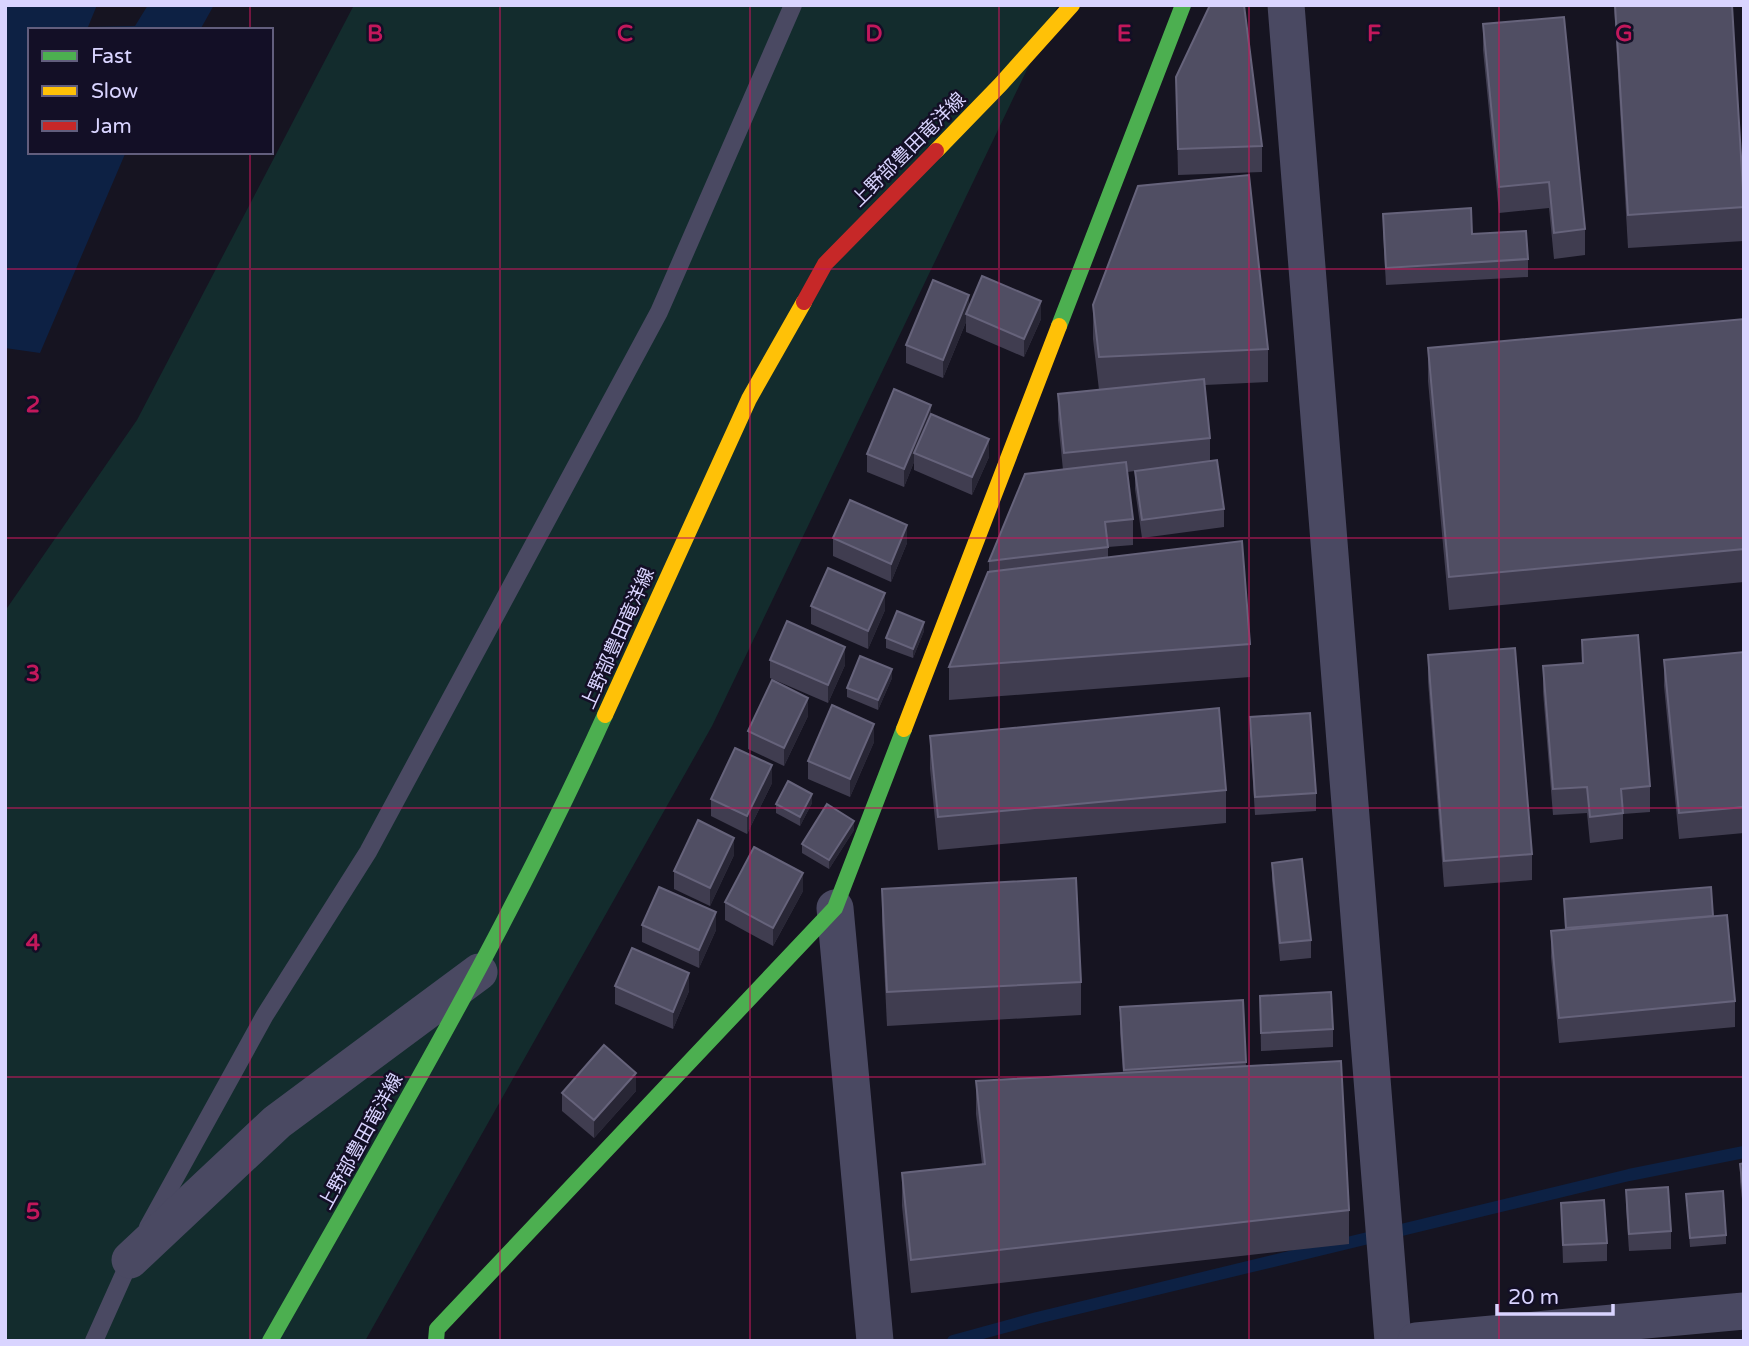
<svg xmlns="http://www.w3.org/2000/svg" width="1749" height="1346" font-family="'Varela Round','Noto Sans JP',sans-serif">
  <rect width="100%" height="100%" fill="#161421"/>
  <!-- green -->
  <polygon fill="#132c2d" points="354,5 1058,5 712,726 365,1341 5,1341 5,611 137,420"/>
  <!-- water -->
  <polygon fill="#0d2144" points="5,5 97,5 88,27 135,26 148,5 214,5 200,30 30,30 30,152 116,152 125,154 40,353 5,348"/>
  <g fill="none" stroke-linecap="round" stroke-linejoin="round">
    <!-- stream -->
    <polyline stroke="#0d2144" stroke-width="12" points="953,1341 1037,1318 1629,1175 1744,1152"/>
    <!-- lane -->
    <g stroke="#4a4962" stroke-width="18">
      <polyline points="148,1227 265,1015 368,852 659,312 793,5"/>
      <polyline points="94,1341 133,1254"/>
    </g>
    <!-- street -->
    <g stroke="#4a4962" stroke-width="37">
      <polyline points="1286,5 1393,1341"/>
      <polyline points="835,908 875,1341"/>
      <polyline points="130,1260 277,1122 479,972"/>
      <polyline points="1416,1341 1744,1311"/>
    </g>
    <!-- fast -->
    <g stroke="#4caf50" stroke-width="16">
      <polyline points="1059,326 1183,5"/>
      <path d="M270,1341C387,1135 507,931 605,715"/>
      <polyline points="436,1341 437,1329 835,908 904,729"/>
    </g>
    <!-- slow -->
    <g stroke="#ffc107" stroke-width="16">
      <polyline points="936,151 1001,84 1072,5"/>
      <polyline points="605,715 749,399 804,302"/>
      <polyline points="904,729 1059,326"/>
    </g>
    <!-- jam -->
    <polyline stroke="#c62828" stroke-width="16" points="804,302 825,264 936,151"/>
  </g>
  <!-- wall -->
  <g fill="#403d50">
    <polygon points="1614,5 1732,5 1744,198 1744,241 1628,248"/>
    <polygon points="1483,24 1585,229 1585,255 1554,259 1549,208 1499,213 1483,50"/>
    <polygon points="1176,77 1262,146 1262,172 1178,175"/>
    <polygon points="1383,214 1472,234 1528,259 1528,277 1386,285 1383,232"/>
    <polygon points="1093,305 1268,349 1268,382 1205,385 1210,438 1210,461 1224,509 1224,527 1142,538 1135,489 1135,471 1127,472 1133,519 1133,545 1108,547 1108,558 1250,644 1250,677 949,700 949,667 989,572 989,561 1063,470 1058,420 1058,394 1099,390 1093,339"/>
    <polygon points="969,306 1041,319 1024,357 966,332 966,322 943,378 906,363 906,345"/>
    <polygon points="1744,319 1744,582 1449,610 1428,381 1428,348"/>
    <polygon points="931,415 989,457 972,495 914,470 914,462 904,487 867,472 867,454"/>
    <polygon points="833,538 907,543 891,582 833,556"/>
    <polygon points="811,606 885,610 868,649 811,624"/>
    <polygon points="924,631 913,658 886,648 886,638"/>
    <polygon points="1582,640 1650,786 1650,812 1623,814 1623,839 1590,843 1587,813 1553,815 1543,692 1543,666 1582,663"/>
    <polygon points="1744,652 1744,833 1679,839 1664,686 1664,660"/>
    <polygon points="1428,655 1532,854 1532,880 1444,887 1428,681"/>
    <polygon points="770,660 845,665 828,703 770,678"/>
    <polygon points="892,678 878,710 847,697 847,688"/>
    <polygon points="808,716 784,766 748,749 748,731"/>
    <polygon points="1250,717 1316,793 1316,811 1255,815 1250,734"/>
    <polygon points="930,736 1226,790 1226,823 938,850 930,769"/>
    <polygon points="874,742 850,797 808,779 808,761"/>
    <polygon points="772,783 747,834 711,816 711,799"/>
    <polygon points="812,803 800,826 776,813 776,804"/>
    <polygon points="854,830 829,869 802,853 802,844"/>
    <polygon points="734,855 710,906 674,889 674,871"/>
    <polygon points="1272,863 1311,940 1311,958 1280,961 1272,880"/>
    <polygon points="882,889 1081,982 1081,1015 887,1026 882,922"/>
    <polygon points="803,891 773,946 725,920 725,902"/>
    <polygon points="1564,899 1713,916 1735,1001 1735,1027 1559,1043 1551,957 1551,931 1565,930"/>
    <polygon points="642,925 716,930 699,968 642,942"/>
    <polygon points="615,986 689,991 673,1029 615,1004"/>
    <polygon points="1260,996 1333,1029 1333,1047 1261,1051"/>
    <polygon points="1243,1000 1246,1066 1349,1210 1349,1244 911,1293 902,1206 902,1173 982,1164 976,1114 976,1081 1123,1073 1120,1033 1120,1007"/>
    <polygon points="636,1091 594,1138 562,1111 562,1093"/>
    <polygon points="1744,1163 1744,1216 1740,1182 1740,1164"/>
    <polygon points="1626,1190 1671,1231 1671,1249 1629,1251 1626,1208"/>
    <polygon points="1686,1194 1726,1235 1726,1244 1690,1247"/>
    <polygon points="1561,1203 1607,1243 1607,1261 1563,1263"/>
  </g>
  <!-- shaded-wall -->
  <g fill="#282635">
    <polygon points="969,295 969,313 966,314 966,322 943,378 943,360"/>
    <polygon points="1041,301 1041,319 1024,357 1024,339"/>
    <polygon points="931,405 931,422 914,453 914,462 904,487 904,469"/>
    <polygon points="989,439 989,457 972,495 972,477"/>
    <polygon points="907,525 907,543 891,582 891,564"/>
    <polygon points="885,593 885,610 868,649 868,631"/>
    <polygon points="924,622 924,631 913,658 913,649"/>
    <polygon points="845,647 845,665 828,703 828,685"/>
    <polygon points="892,669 892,678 878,710 878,700"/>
    <polygon points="808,698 808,716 784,766 784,748"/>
    <polygon points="874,724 874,742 850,797 850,779"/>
    <polygon points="772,765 772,783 747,834 747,816"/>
    <polygon points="812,794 812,803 800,826 800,817"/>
    <polygon points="854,821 854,830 829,869 829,860"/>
    <polygon points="734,838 734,855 710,906 710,888"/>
    <polygon points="803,873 803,891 773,946 773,928"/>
    <polygon points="716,912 716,930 699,968 699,950"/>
    <polygon points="689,973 689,991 673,1029 673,1012"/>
    <polygon points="636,1073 636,1091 594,1138 594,1120"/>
  </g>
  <!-- building -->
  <g fill="#504e63" stroke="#66637b" stroke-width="2">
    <polygon points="1210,5 1244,5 1262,146 1178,149 1176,77"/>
    <polygon points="1615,5 1732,5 1744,207 1628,215"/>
    <polygon points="1564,17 1585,229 1554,233 1549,182 1499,187 1483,24"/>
    <polygon points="1249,175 1268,349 1099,357 1093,305 1138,186"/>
    <polygon points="1471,208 1472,234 1526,231 1528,259 1386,268 1383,214"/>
    <polygon points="982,276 1041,301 1024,339 966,314"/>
    <polygon points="933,280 969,295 943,360 906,345"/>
    <polygon points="1744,319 1744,549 1449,577 1428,348"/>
    <polygon points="1204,379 1210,438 1064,453 1058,394"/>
    <polygon points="894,389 931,405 904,469 867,454"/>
    <polygon points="931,414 989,439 972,477 914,453"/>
    <polygon points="1217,460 1224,509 1142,520 1135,471"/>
    <polygon points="1126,462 1133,519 1105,522 1108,547 989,561 1025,474"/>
    <polygon points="850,500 907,525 891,564 833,538"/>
    <polygon points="1242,541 1250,644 949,667 988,572"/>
    <polygon points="828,568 885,593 868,631 811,606"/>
    <polygon points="897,611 924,622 913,649 886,638"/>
    <polygon points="787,621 845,647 828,685 770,660"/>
    <polygon points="1638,635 1650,786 1621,789 1623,813 1590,817 1587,787 1553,789 1543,666 1583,663 1582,640"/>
    <polygon points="1515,648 1532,854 1444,861 1428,655"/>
    <polygon points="1744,652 1744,807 1679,813 1664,660"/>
    <polygon points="860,656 892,669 878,700 847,688"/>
    <polygon points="772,680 808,698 784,748 748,731"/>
    <polygon points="832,705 874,724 850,779 808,761"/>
    <polygon points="1219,708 1226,790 938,817 930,736"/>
    <polygon points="1310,713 1316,793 1255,797 1250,717"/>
    <polygon points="735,748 772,765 747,816 711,799"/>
    <polygon points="788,781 812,794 800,817 776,804"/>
    <polygon points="827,804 854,821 829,860 802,844"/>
    <polygon points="698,820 734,838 710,888 674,871"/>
    <polygon points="754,847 803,873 773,928 725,902"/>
    <polygon points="1302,859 1311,940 1280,943 1272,863"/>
    <polygon points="1076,878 1081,982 887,992 882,889"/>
    <polygon points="659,887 716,912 699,950 642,925"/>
    <polygon points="1711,887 1713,916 1566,928 1564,899"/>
    <polygon points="1727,915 1735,1001 1559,1018 1551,931"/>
    <polygon points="632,948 689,973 673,1012 615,986"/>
    <polygon points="1331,992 1333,1029 1261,1033 1260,996"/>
    <polygon points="1243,1000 1246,1062 1124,1070 1120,1007"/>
    <polygon points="604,1045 636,1073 594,1120 562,1093"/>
    <polygon points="1341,1061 1349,1210 911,1260 902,1173 985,1164 976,1081"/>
    <polygon points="1744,1163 1744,1198 1740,1164"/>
    <polygon points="1668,1187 1671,1231 1629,1234 1626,1190"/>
    <polygon points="1723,1191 1726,1235 1690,1238 1686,1194"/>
    <polygon points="1604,1200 1607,1243 1563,1245 1561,1203"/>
  </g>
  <!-- grid -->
  <path fill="none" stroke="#c2185b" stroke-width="2" stroke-opacity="0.55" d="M250,5V30M500,5V1341M750,5V1341M999,5V1341M1249,5V1341M1499,5V1341M250,152V1341M5,269H1744M5,538H1744M5,808H1744M5,1077H1744"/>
  <g text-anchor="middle" stroke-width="5" stroke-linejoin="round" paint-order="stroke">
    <!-- street labels -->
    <g font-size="19" fill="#d9d4ff" stroke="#130f26">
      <text transform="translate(908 149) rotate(-45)" y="7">上野部豊田竜洋線</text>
      <text transform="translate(617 638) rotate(-66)" y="7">上野部豊田竜洋線</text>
      <text transform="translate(360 1141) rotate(-61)" y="7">上野部豊田竜洋線</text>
    </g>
  </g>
  <g font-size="23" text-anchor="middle" font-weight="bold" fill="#c2185b" stroke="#130f26" stroke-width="5" stroke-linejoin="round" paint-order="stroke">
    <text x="375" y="41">B</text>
    <text x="625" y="41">C</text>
    <text x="874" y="41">D</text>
    <text x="1124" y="41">E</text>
    <text x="1374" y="41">F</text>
    <text x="1624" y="41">G</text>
    <text x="33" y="412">2</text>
    <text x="33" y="681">3</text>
    <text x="33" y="950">4</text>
    <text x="33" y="1219">5</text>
  </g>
  <!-- border -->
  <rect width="1749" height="1346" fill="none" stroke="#d9d4ff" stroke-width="14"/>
  <!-- legend -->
  <rect x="28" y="28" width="245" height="126" fill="#130f26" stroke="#625e7d" stroke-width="2"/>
  <rect x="42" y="51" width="35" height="10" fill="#4caf50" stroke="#625e7d" stroke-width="2"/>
  <text x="91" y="63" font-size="21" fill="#d9d4ff">Fast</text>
  <rect x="42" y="86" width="35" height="10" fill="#ffc107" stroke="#625e7d" stroke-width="2"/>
  <text x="91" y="98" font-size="21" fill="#d9d4ff">Slow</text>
  <rect x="42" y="121" width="35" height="10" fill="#c62828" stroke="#625e7d" stroke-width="2"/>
  <text x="91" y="133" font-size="21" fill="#d9d4ff">Jam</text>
  <!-- scale -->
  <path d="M1497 1304v10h116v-10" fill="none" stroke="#d9d4ff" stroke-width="3.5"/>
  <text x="1508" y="1304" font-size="21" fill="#d9d4ff" stroke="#130f26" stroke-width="5" paint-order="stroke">20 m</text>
</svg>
